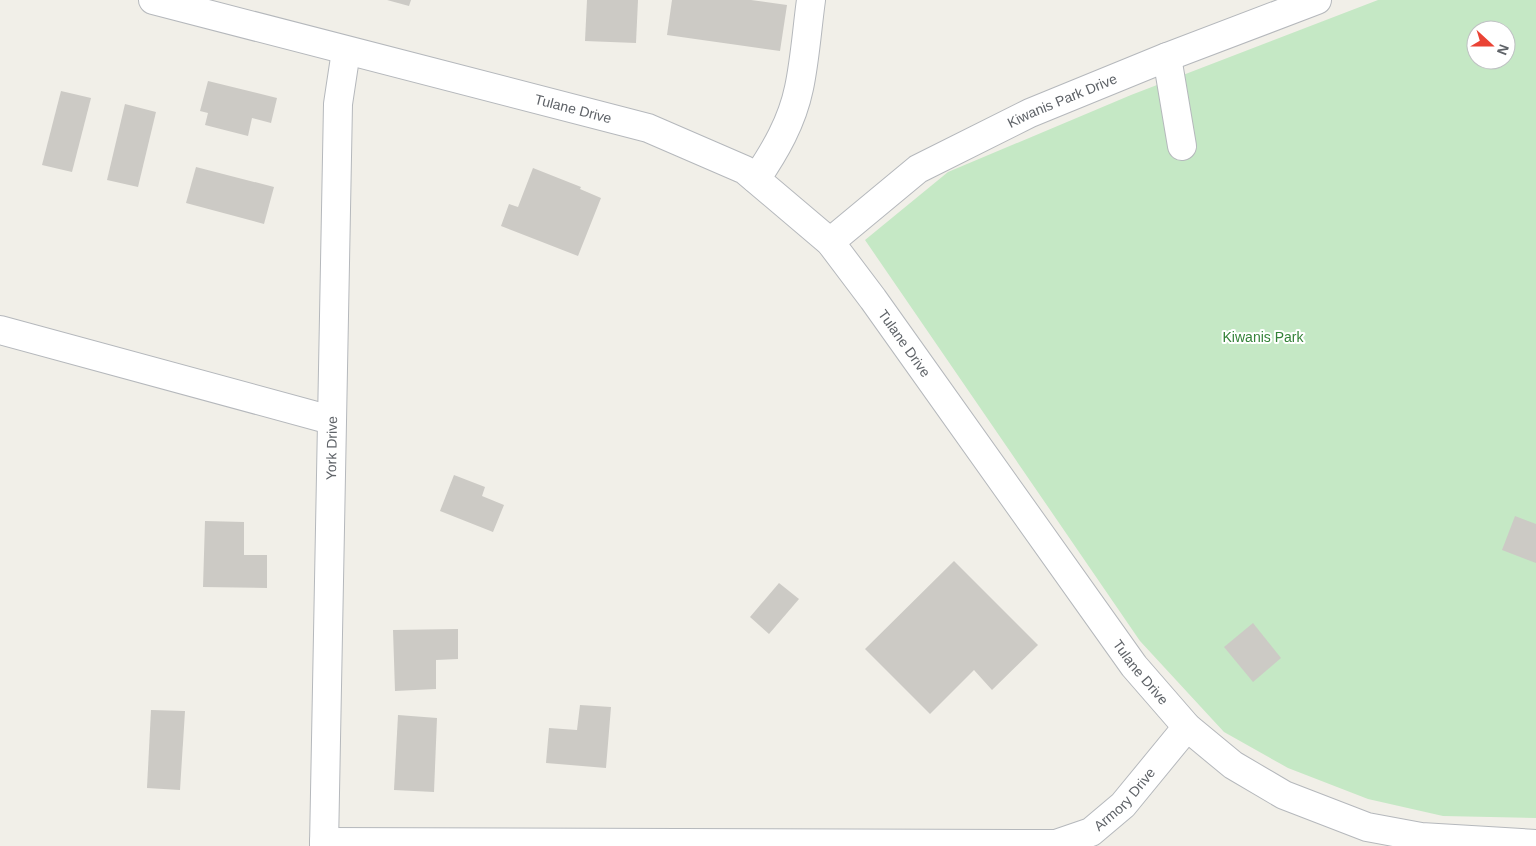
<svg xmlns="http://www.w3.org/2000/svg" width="1536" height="846" font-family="Arial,sans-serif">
  <rect width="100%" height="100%" fill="#f1efe8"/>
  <!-- green -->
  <path fill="#c5e8c5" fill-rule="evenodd" d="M1378,0H1536V818L1443,816L1368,799L1288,768L1224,732L1140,641L865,240L948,172L1131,95ZM1476,30H1506V60H1476Z"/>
  <!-- building -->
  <g fill="#cccac5">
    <polygon points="387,0 411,0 409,6"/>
    <polygon points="587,0 638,0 636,43 585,41"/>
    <polygon points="672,0 751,0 787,5 780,51 667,35"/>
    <polygon points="208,81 277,98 271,123 252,118 248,136 205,125 208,113 200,111"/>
    <polygon points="61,91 91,98 72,172 42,165"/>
    <polygon points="125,104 156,112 138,187 107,180"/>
    <polygon points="196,167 274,187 264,224 186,203"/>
    <polygon points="533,168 581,187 580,189 601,198 578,256 501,226 509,204 518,207"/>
    <polygon points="454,475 485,487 482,496 504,505 493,532 440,511"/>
    <polygon points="1515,516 1536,524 1536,563 1502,550"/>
    <polygon points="205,521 244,522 244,555 267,555 267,588 203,587"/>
    <polygon points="954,561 1038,645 992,690 974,670 930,714 865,649"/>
    <polygon points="779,583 799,599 769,634 750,617"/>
    <polygon points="1253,623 1281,658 1253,682 1224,647"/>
    <polygon points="458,629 458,659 436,660 436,689 395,691 393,630"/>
    <polygon points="580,705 611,707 606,768 546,763 549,728 577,730"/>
    <polygon points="151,710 185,711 180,790 147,788"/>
    <polygon points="398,715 437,718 434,792 394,790"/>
  </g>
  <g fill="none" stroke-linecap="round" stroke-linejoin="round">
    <defs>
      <g id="minor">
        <path id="s1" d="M153,0L648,128L745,170L830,242L873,299L1134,666L1187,727L1233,765L1284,795L1367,827L1421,837L1536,844"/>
        <polyline points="1167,57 1182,146"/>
        <path d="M756,179C775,151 792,122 799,88C805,60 807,29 811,0"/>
        <path id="s2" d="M830,242L918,169L1030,113L1167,57L1317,0"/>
        <polyline points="0,330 331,420"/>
        <path id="s3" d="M324,842L1056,844L1091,832L1123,805L1187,727"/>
        <path id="s4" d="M324,846L338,104L346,51"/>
      </g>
    </defs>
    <!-- minor casing -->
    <use href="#minor" stroke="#b5b8bc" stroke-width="30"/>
    <!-- minor -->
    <use href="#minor" stroke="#fff" stroke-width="28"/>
  </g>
  <g text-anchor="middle" stroke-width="4" stroke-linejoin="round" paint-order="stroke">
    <!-- street labels -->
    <g font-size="14" fill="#5f6368" stroke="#fff">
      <text dy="5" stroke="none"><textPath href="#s2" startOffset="274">Kiwanis Park Drive</textPath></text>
      <text dy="5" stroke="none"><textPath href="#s1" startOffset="434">Tulane Drive</textPath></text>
      <text dy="5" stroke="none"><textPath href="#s1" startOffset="854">Tulane Drive</textPath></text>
      <text dy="5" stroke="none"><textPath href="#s4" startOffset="398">York Drive</textPath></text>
      <text dy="5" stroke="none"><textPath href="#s1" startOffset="1259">Tulane Drive</textPath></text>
      <text dy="5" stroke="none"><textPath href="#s3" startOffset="816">Armory Drive</textPath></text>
    </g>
    <!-- park labels -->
    <g font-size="14" fill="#348238" stroke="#fff">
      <text x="1263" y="342">Kiwanis Park</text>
    </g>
  </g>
  <!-- north arrow -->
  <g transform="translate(1491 45) rotate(111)"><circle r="24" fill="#ffffff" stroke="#bfc1c3"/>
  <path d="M0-4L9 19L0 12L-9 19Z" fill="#ea4335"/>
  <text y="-8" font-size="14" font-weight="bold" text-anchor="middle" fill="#5f6368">N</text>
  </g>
</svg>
